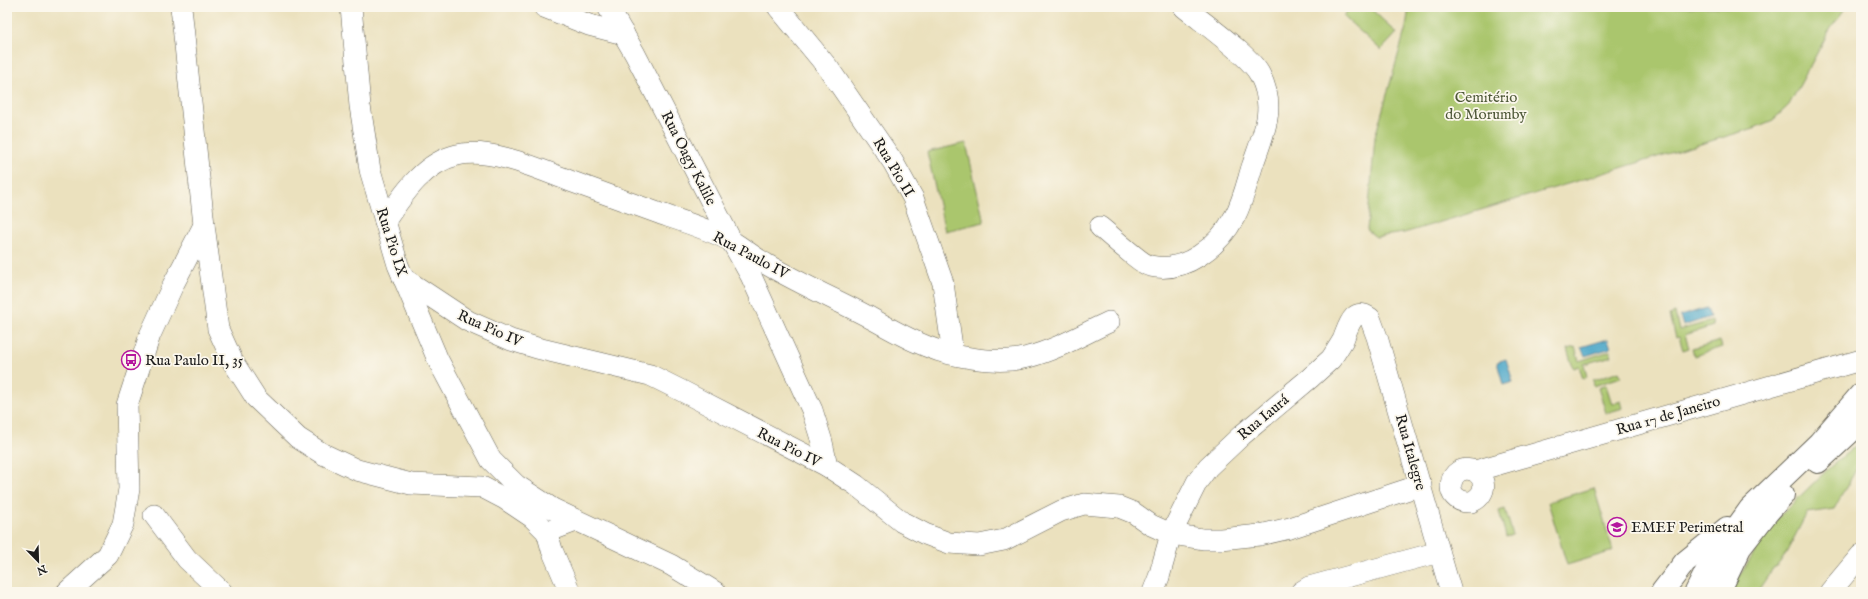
<svg xmlns="http://www.w3.org/2000/svg" width="1868" height="599" font-family="'IM FELL English',serif">
  <rect width="100%" height="100%" fill="#fbf7ec"/>
  <filter id="ink" filterUnits="userSpaceOnUse"><feTurbulence type="fractalNoise" baseFrequency=".025" numOctaves="2"/><feDisplacementMap in="SourceGraphic" scale="8" xChannelSelector="R" yChannelSelector="G"/><feConvolveMatrix kernelMatrix="1 2 1 2 8 2 1 2 1" color-interpolation-filters="sRGB"/></filter>
  <filter id="wash" filterUnits="userSpaceOnUse"><feTurbulence type="fractalNoise" baseFrequency=".012" numOctaves="4" result="noise"/><feDisplacementMap in="SourceGraphic" scale="16" xChannelSelector="R" yChannelSelector="G"/><feGaussianBlur stdDeviation="0.9" result="paint"/><feColorMatrix in="noise" values="0 0 0 0 0 0 0 0 0 0 0 0 0 0 0 0 0 1.4 0 .05"/><feComposite in="paint" operator="in"/></filter>
  <g filter="url(#wash)">
    <rect width="100%" height="100%" fill="#ebe1be"/>
    <!-- green -->
    <g fill="#aac66d" stroke="#637144">
      <polygon points="1351,7 1369,7 1397,33 1381,50 1343,16"/>
      <polygon points="1409,7 1846,7 1829,31 1789,105 1773,120 1754,128 1404,233 1376,237 1367,230 1375,137 1406,27"/>
      <polygon points="966,143 984,222 945,231 927,152"/>
      <polygon points="1675,313 1679,330 1712,321 1713,326 1685,335 1689,348 1683,350 1679,337 1676,338 1670,315"/>
      <polygon points="1720,341 1722,347 1694,356 1692,349"/>
      <polygon points="1575,347 1579,361 1610,351 1612,356 1584,364 1587,377 1583,379 1579,366 1573,368 1567,349"/>
      <polygon points="1619,371 1621,377 1594,386 1593,380"/>
      <polygon points="1606,385 1612,404 1621,401 1623,408 1606,413 1598,388"/>
      <polygon points="1861,441 1861,467 1857,468 1834,509 1807,513 1784,557 1776,567 1774,567 1757,592 1729,592 1755,552 1749,546 1829,468"/>
      <polygon points="1594,488 1613,551 1567,565 1548,502"/>
      <polygon points="1505,509 1513,535 1506,537 1499,511"/>
    </g>
    <!-- water -->
    <g fill="#49a6c8" stroke="#326172">
      <polygon points="1707,308 1710,317 1683,326 1680,316"/>
      <polygon points="1608,339 1611,348 1585,356 1581,347"/>
      <polygon points="1506,359 1513,382 1503,385 1497,362"/>
    </g>
  </g>
  <g filter="url(#ink)">
    <g fill="none" stroke-linecap="round" stroke-linejoin="round">
      <defs>
        <g id="minor">
          <polyline points="181,7 204,225 218,329 233,362 256,398 298,438 323,454 357,470 411,484 482,487 505,499 532,517 547,532 576,521"/>
          <polyline points="351,7 360,106 370,170 398,265 438,360 491,460 516,485 553,509 671,565 715,592"/>
          <polyline points="544,7 589,25 624,34"/>
          <polyline points="608,7 635,54 732,242 751,276 812,410 822,442 827,466"/>
          <polyline points="778,7 829,69 893,162 913,198 943,283 953,354"/>
          <path d="M385,221C403,195 423,163 457,155C490,147 539,169 570,181C600,192 631,203 661,214C685,222 711,230 733,242C744,249 755,258 766,264C799,283 834,299 867,316C896,332 926,350 959,356C980,360 1007,363 1028,357C1056,350 1083,334 1109,322"/>
          <path d="M1100,227C1109,234 1141,264 1150,266C1185,274 1219,246 1235,216C1243,201 1247,183 1252,167C1263,134 1277,109 1260,75C1251,56 1202,22 1184,7"/>
          <polyline points="403,278 468,321 511,340 537,348 650,375 684,392 827,466 856,485 902,522 925,534 949,543 979,545 1004,540 1061,511 1084,504 1119,507 1134,513 1151,525 1171,534 1203,539 1221,539 1260,535 1290,528 1421,485"/>
          <path d="M1475,471C1488,480 1486,496 1471,502C1440,504 1448,460 1475,471L1861,360"/>
          <polyline points="154,515 187,559 222,592"/>
          <polyline points="547,532 552,550 570,592"/>
          <polyline points="67,592 108,555 123,524 129,489 127,405 150,335 173,285 204,225"/>
          <path d="M1153,592L1159,577L1171,534L1197,482L1208,467L1242,435L1310,378L1331,359C1335,353 1339,347 1343,340C1348,328 1353,305 1370,318L1377,337L1451,592"/>
          <polyline points="1301,592 1309,587 1439,552"/>
          <polyline points="1830,592 1861,555"/>
        </g>
        <g id="major">
          <polyline points="1818,462 1861,422"/>
          <polyline points="1662,592 1685,562 1727,528"/>
          <polyline points="1696,592 1709,566 1750,509 1819,443 1861,394"/>
          <polyline points="1719,592 1740,548 1768,512 1783,495"/>
        </g>
      </defs>
      <!-- minor casing -->
      <use href="#minor" stroke="#646155" stroke-width="22"/>
      <!-- major casing -->
      <use href="#major" stroke="#646155" stroke-width="24"/>
      <!-- minor -->
      <use href="#minor" stroke="#fff" stroke-width="21"/>
      <!-- major -->
      <use href="#major" stroke="#fff" stroke-width="22"/>
    </g>
  </g>
  <!-- icons -->
  <defs>
    <symbol id="bus-ring" viewBox="-11 -11 22 22"><circle r="9.5" fill="#fbf7ec" stroke="#b5179e" stroke-width="1.5"/><path d="M-5-6H5V4H4V6H2V4H-2V6H-4V4H-5ZM-3.5-4V0h7V-4ZM-3.5 1.2v1.5H-2V1.2ZM2 1.2v1.5H3.5V1.2Z" fill="#b5179e"/></symbol>
    <symbol id="school-ring" viewBox="-11 -11 22 22"><circle r="9.5" fill="#fbf7ec" stroke="#b5179e" stroke-width="1.5"/><path d="M0-5L7-2L0 1L-7-2ZM-4 1L0 2.5L4 1V4Q0 6-4 4Z" fill="#b5179e"/></symbol>
  </defs>
  <g fill-rule="evenodd">
    <use href="#bus-ring" x="120" y="349" width="22" height="22"/>
    <use href="#school-ring" x="1606" y="516" width="22" height="22"/>
  </g>
  <g text-anchor="middle" stroke-width="3.5" stroke-linejoin="round" paint-order="stroke">
    <!-- park labels -->
    <g font-size="15" fill="#4e5838" stroke="#fbf7ec">
      <text x="1486" y="102">Cemitério<tspan x="1486" dy="17">do Morumby</tspan></text>
    </g>
    <!-- street labels -->
    <g font-size="15" fill="#1c1c1c" stroke="#fbf7ec">
      <text transform="translate(689 158) rotate(63)" y="5">Rua Oagy Kalile</text>
      <text transform="translate(894 167) rotate(59)" y="5">Rua Pio II</text>
      <text transform="translate(392 242) rotate(72)" y="5">Rua Pio IX</text>
      <text transform="translate(751 255) rotate(28)" y="5">Rua Paulo IV</text>
      <text transform="translate(490 328) rotate(24)" y="5">Rua Pio IV</text>
      <text transform="translate(1668 415) rotate(-16)" y="5">Rua 17 de Janeiro</text>
      <text transform="translate(1263 417) rotate(-40)" y="5">Rua Iaurá</text>
      <text transform="translate(789 447) rotate(27)" y="5">Rua Pio IV</text>
      <text transform="translate(1411 452) rotate(74)" y="5">Rua Italegre</text>
    </g>
    <!-- poi labels -->
    <g font-size="15" fill="#1c1c1c" stroke="#fbf7ec" text-anchor="start">
      <text x="145" y="365">Rua Paulo II, 35</text>
      <text x="1631" y="532">EMEF Perimetral</text>
    </g>
  </g>
  <!-- margin -->
  <rect width="1868" height="599" fill="none" stroke="#fbf7ec" stroke-width="24"/>
  <!-- north arrow -->
  <g transform="translate(38 561) rotate(157)" stroke="#fbf7ec" stroke-width="3" paint-order="stroke">
  <path d="M0-3L7 15L0 10L-7 15Z" fill="#1c1c1c"/>
  <text y="-6" font-size="11" font-weight="bold" text-anchor="middle" fill="#1c1c1c">N</text>
  </g>
</svg>
